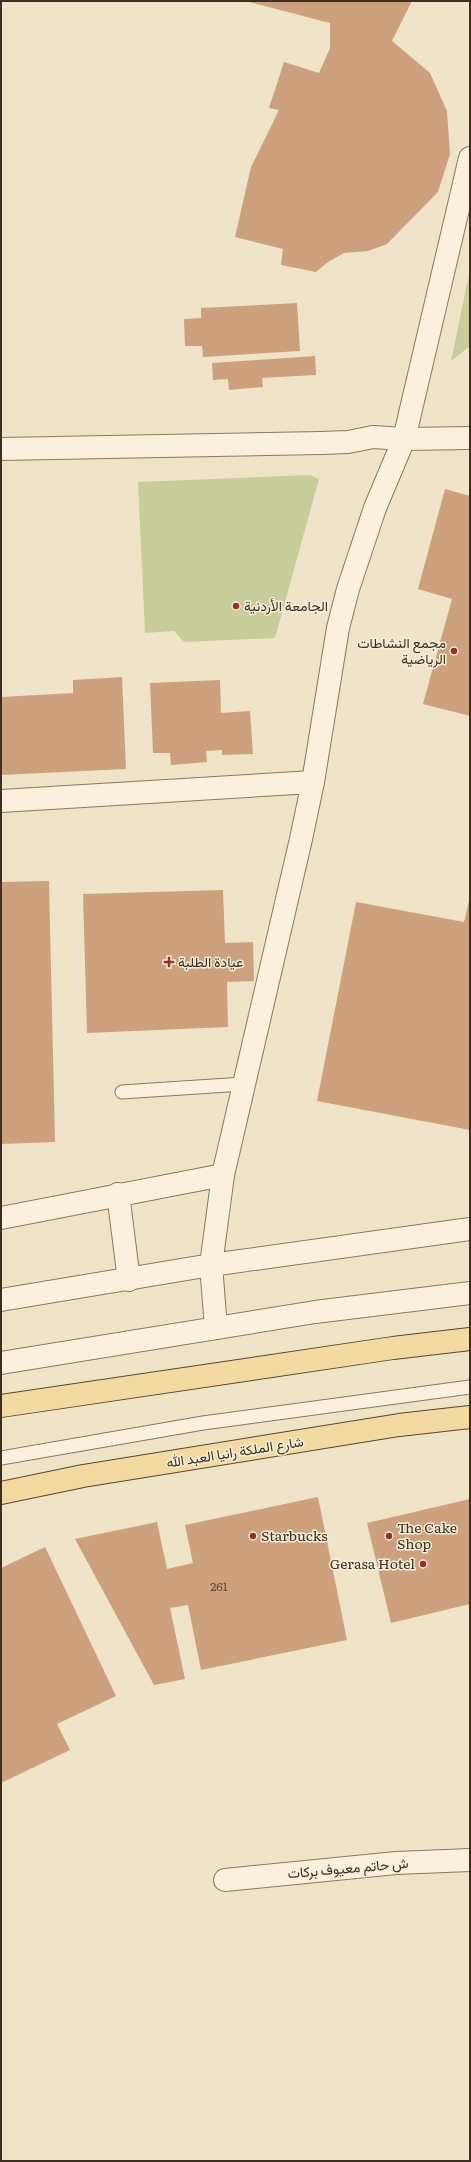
<svg xmlns="http://www.w3.org/2000/svg" width="471" height="2162" font-family="Literata,Vazirmatn,serif">
  <rect width="100%" height="100%" fill="#efe4c8"/>
  <!-- green -->
  <g fill="#c7ce9c">
    <polygon points="470,270 470,346 451,361"/>
    <polygon points="310,475 319,479 275,638 184,642 174,631 145,633 138,482"/>
  </g>
  <!-- building -->
  <g fill="#cea17e">
    <polygon points="245,1 412,1 392,41 430,73 447,111 450,154 438,192 387,244 368,251 344,253 328,262 316,272 281,265 283,249 235,237 251,167 279,110 269,108 284,62 319,73 330,48 330,23"/>
    <polygon points="297,303 300,351 203,357 202,346 185,346 184,319 201,318 201,308"/>
    <polygon points="315,356 316,375 262,378 263,387 229,390 228,379 213,380 212,363"/>
    <polygon points="445,489 470,496 470,716 423,704 452,599 418,589"/>
    <polygon points="122,677 126,769 1,775 1,697 73,693 73,680"/>
    <polygon points="220,680 221,713 250,711 253,754 222,755 222,750 206,751 207,762 171,765 170,753 153,753 150,683"/>
    <polygon points="49,881 55,1142 1,1144 1,882"/>
    <polygon points="223,890 225,943 253,942 254,981 227,982 228,1027 87,1033 83,894"/>
    <polygon points="470,897 470,1130 317,1101 356,902 464,922"/>
    <polygon points="318,1497 347,1640 201,1670 188,1605 170,1608 185,1679 154,1685 75,1539 157,1522 167,1569 193,1563 185,1525"/>
    <polygon points="470,1499 470,1604 391,1623 367,1523"/>
    <polygon points="45,1547 116,1696 57,1724 70,1750 1,1783 1,1568"/>
  </g>
  <g fill="none" stroke-linecap="round" stroke-linejoin="round">
    <defs>
      <g id="service">
        <polyline points="122,1092 243,1084"/>
        <polyline points="1,1458 203,1423 470,1387"/>
      </g>
      <g id="minor">
        <polyline points="1,449 321,443 348,442 373,437 404,439 470,438"/>
        <polyline points="1,801 313,782"/>
        <polyline points="118,1194 129,1280"/>
        <polyline points="1,1218 223,1175"/>
        <polyline points="1,1300 211,1265 470,1229"/>
        <polyline points="216,1328 211,1265 223,1175 301,839 313,782 338,628 348,589 375,508 404,439 470,158"/>
        <polyline points="1,1363 315,1312 470,1293"/>
        <polyline points="225,1880 396,1863 470,1860"/>
      </g>
      <g id="primary">
        <polyline points="1,1406 393,1348 470,1339"/>
        <polyline points="1,1493 83,1476 399,1425 470,1417"/>
      </g>
    </defs>
    <!-- service casing -->
    <use href="#service" stroke="#8c775d" stroke-width="15"/>
    <!-- minor casing -->
    <use href="#minor" stroke="#8c775d" stroke-width="24"/>
    <!-- primary casing -->
    <use href="#primary" stroke="#5a4531" stroke-width="24"/>
    <!-- service -->
    <use href="#service" stroke="#faf1dc" stroke-width="13"/>
    <!-- minor -->
    <use href="#minor" stroke="#faf1dc" stroke-width="22"/>
    <!-- primary -->
    <use href="#primary" stroke="#f2daa1" stroke-width="22"/>
  </g>
  <!-- markers -->
  <g fill="#9c2d2c" stroke="#f7eed8" stroke-width="1.5">
    <circle cx="236" cy="606" r="4"/>
    <circle cx="454" cy="651" r="4"/>
    <path d="M167 956h4v4h4v4h-4v4h-4v-4h-4v-4h4z"/>
    <circle cx="253" cy="1536" r="4"/>
    <circle cx="389" cy="1536" r="4"/>
    <circle cx="423" cy="1564" r="4"/>
  </g>
  <g text-anchor="middle" stroke-width="3" stroke-linejoin="round" paint-order="stroke">
    <!-- number labels -->
    <g font-size="12" fill="#604b38">
      <text x="219" y="1591">261</text>
    </g>
    <!-- poi labels -->
    <g font-size="14" fill="#3c2e20" stroke="#f7eed8" text-anchor="start">
      <text x="244" y="611">الجامعة الأردنية</text>
      <text x="446" y="648" text-anchor="end">مجمع النشاطات<tspan x="446" dy="16">الرياضية</tspan></text>
      <text x="178" y="967">عيادة الطلبة</text>
      <text x="397" y="1533">The Cake<tspan x="397" dy="16">Shop</tspan></text>
      <text x="261" y="1541">Starbucks</text>
      <text x="415" y="1569" text-anchor="end">Gerasa Hotel</text>
    </g>
    <!-- street labels -->
    <g font-size="14" fill="#3c2e20" stroke="#f7eed8">
      <text transform="translate(235 1452) rotate(-9)" y="5">شارع الملكة رانيا العبد الله</text>
      <text transform="translate(348 1868) rotate(-5)" y="5">ش حاتم معيوف بركات</text>
    </g>
  </g>
  <!-- border -->
  <rect width="471" height="2162" fill="none" stroke="#3c2e20" stroke-width="4"/>
</svg>
